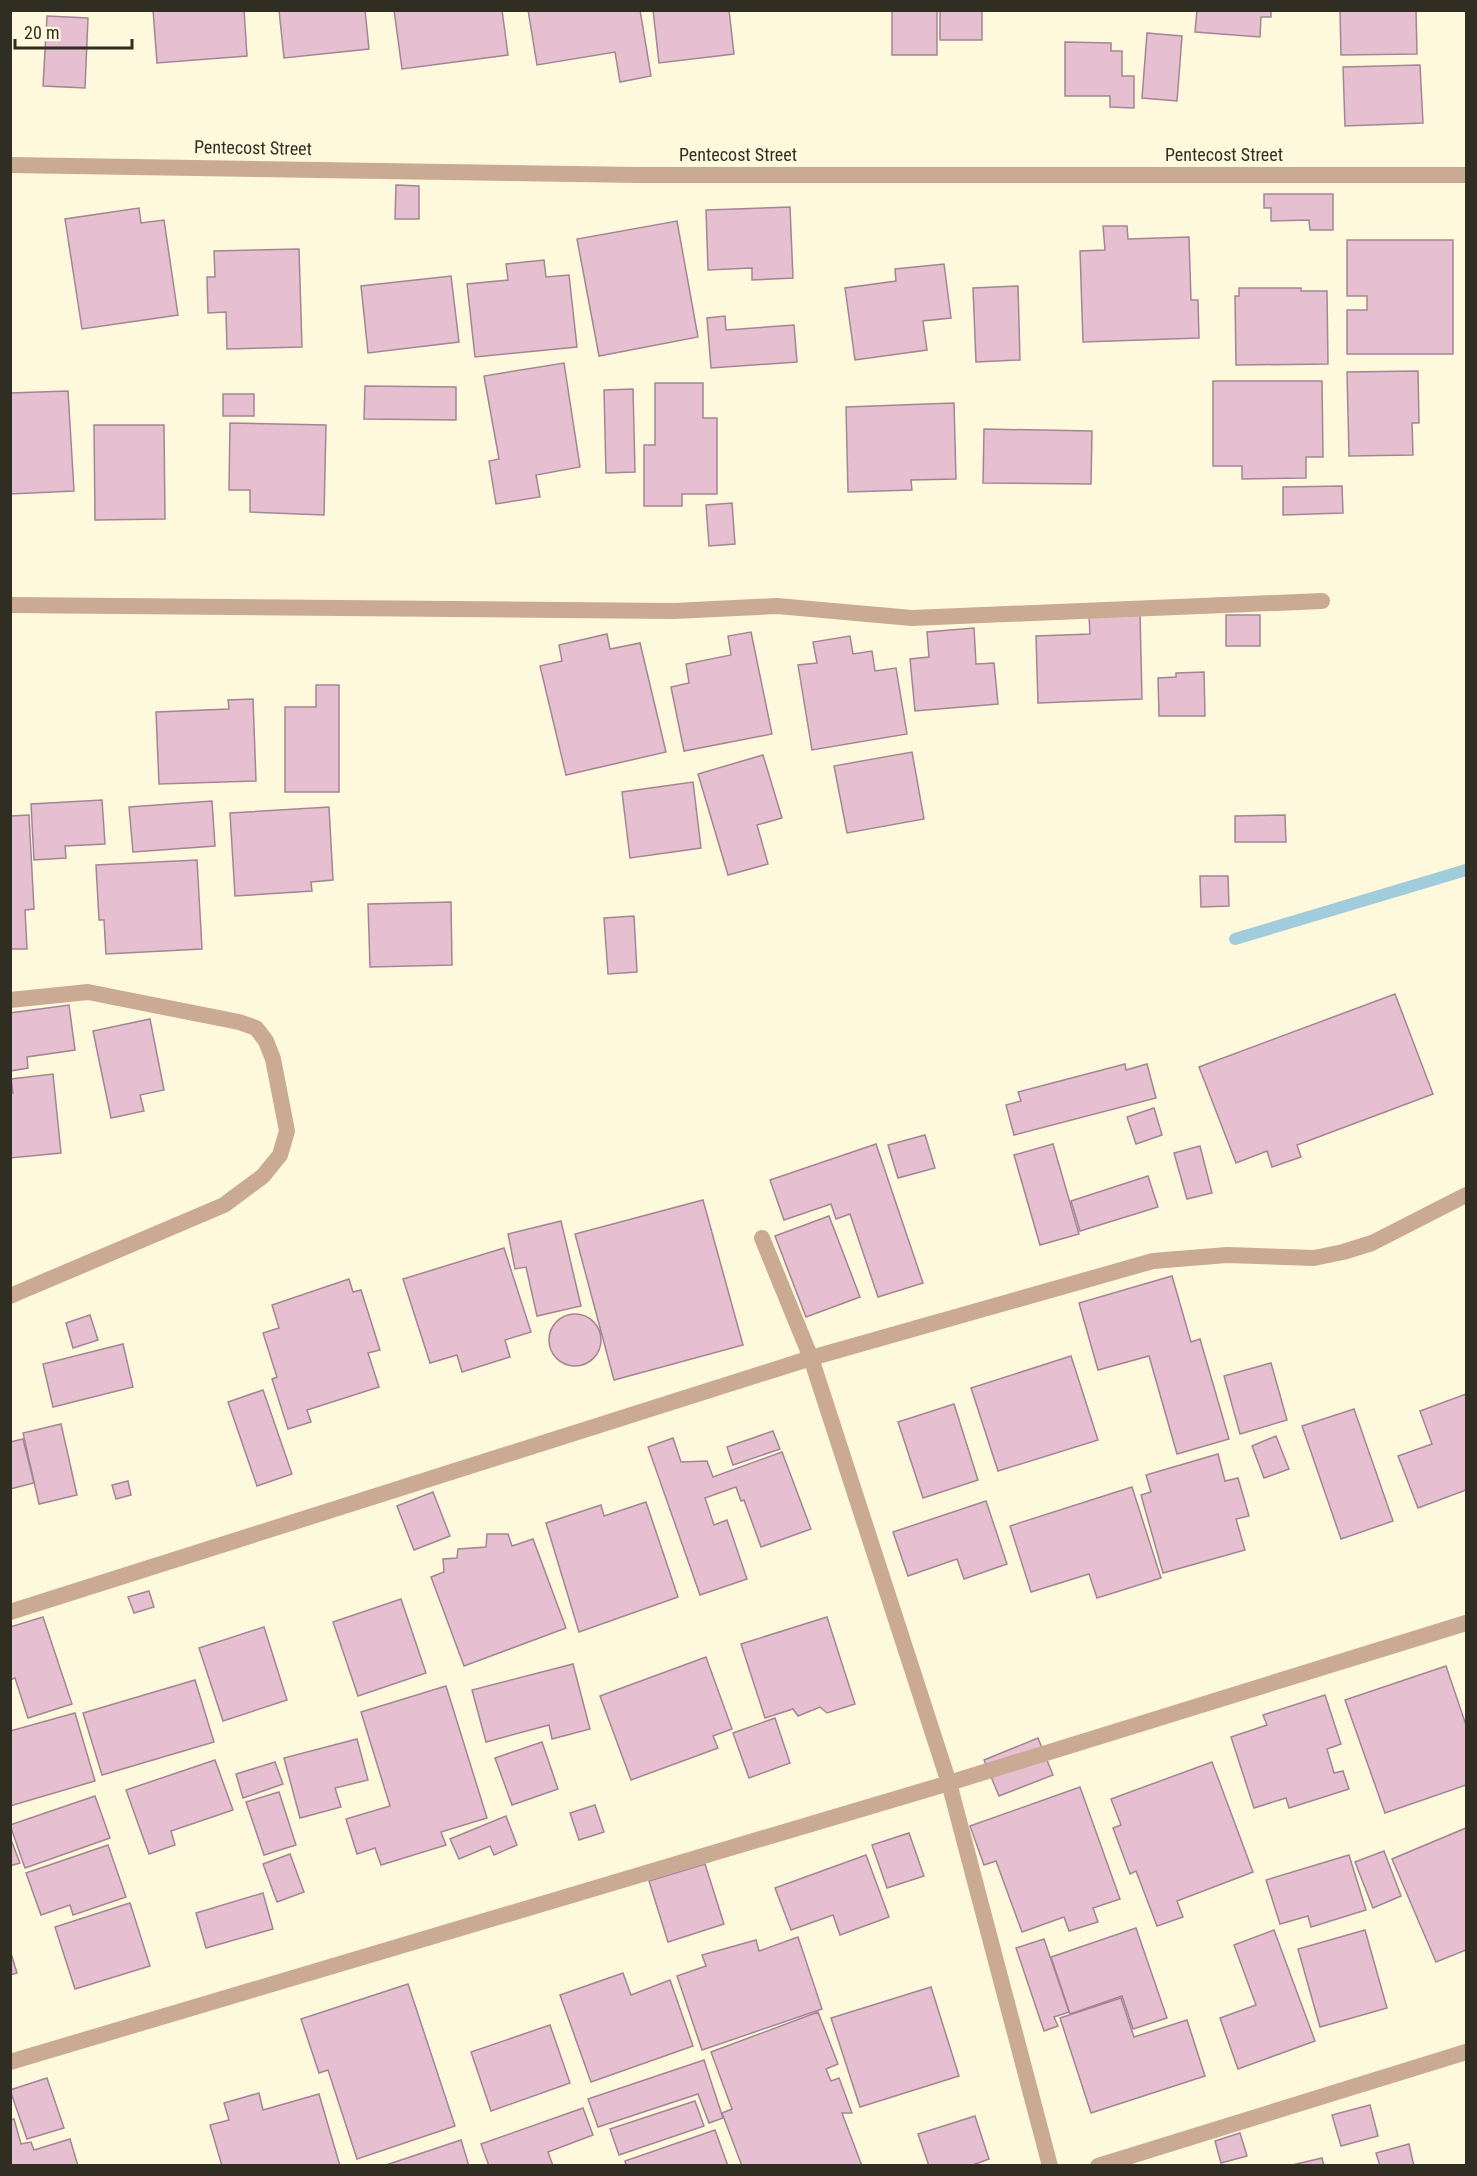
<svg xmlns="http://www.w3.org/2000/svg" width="1477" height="2176" font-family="'Roboto Condensed',sans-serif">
  <rect width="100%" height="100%" fill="#fef9dc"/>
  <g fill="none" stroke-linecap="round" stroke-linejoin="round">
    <!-- stream -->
    <polyline stroke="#a0ccdb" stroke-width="12" points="1235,939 1466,870"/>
  </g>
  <!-- building -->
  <g fill="#e6bfd1" stroke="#a38694" stroke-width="1.5">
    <polygon points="153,10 244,10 247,56 157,63"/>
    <polygon points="279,10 365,10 369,49 284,58"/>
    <polygon points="394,10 502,10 508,55 402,69"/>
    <polygon points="528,10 640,10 651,76 620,82 615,52 537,65"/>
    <polygon points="653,10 729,10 734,54 659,63"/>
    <rect x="892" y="10" width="45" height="45"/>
    <rect x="940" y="10" width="42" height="30"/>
    <polygon points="1197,10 1271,10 1271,17 1261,17 1260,37 1195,32"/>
    <polygon points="1340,10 1416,10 1417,54 1341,55"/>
    <polygon points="47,16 88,18 85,88 43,86"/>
    <polygon points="1147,33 1182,36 1177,101 1142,98"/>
    <polygon points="1065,42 1111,43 1111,51 1122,51 1122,76 1134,76 1134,108 1110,107 1110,96 1065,96"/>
    <polygon points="1420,65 1423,123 1345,126 1343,67"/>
    <polygon points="396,185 419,186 419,219 395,219"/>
    <polygon points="1264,194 1333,194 1333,230 1310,230 1309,220 1271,221 1271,208 1264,208"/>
    <polygon points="790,207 793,278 752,280 752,268 708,270 706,210"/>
    <polygon points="139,208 141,223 164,220 178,315 82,329 65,219"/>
    <polygon points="677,221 698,337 599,356 577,239"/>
    <polygon points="1103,226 1127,226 1128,239 1189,237 1191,300 1198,300 1199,338 1083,342 1080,251 1105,250"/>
    <polygon points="1347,240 1453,240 1453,354 1347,354 1347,310 1367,310 1367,296 1347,296"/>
    <polygon points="299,249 302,347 227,349 226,312 208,313 207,277 215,277 214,251"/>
    <polygon points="544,260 546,277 569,275 577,347 475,357 467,284 508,280 506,264"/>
    <polygon points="944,264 951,318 923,321 927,350 855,360 845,288 896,281 895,269"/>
    <polygon points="451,276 459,342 368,353 361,286"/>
    <polygon points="1018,286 1020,360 976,362 973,288"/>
    <polygon points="1239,288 1301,288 1301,291 1327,291 1328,364 1236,365 1235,296 1239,296"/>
    <polygon points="725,316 726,330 794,325 797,362 711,368 707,318"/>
    <polygon points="564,363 580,467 536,475 540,497 496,504 489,461 499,459 484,376"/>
    <polygon points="1418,371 1419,423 1412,423 1413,455 1349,456 1347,372"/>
    <polygon points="1213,381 1322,381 1323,457 1306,457 1306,478 1242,479 1242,466 1213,466"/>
    <polygon points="655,383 703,383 703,418 717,418 717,494 682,494 682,506 644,506 644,445 655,445"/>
    <polygon points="365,386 456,387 456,420 364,419"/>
    <polygon points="633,389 635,472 606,473 604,390"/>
    <polygon points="68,391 74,491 10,494 10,393"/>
    <rect x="223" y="394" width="31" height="22"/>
    <polygon points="954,403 956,479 911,480 912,490 848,492 846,407"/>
    <polygon points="230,423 326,425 324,515 250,512 250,490 229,490"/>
    <polygon points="94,425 164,425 165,519 95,520"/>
    <polygon points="984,429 1092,431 1091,484 983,483"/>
    <polygon points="1342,486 1343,513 1283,515 1283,487"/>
    <polygon points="732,503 735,544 709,546 706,505"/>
    <polygon points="1140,614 1142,699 1038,703 1036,636 1090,634 1089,616"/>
    <rect x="1226" y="615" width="34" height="31"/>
    <polygon points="974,628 976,664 994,663 998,704 915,711 910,659 929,657 927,632"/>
    <polygon points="751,632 772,734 684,751 671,687 689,683 686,664 731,655 728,636"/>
    <polygon points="607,634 610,649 640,643 666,752 566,775 540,666 562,661 559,645"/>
    <polygon points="850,636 853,654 872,651 875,671 896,668 907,734 812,750 798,665 817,663 813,642"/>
    <polygon points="1204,672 1205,716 1159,716 1158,678 1176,677 1176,673"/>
    <polygon points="316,685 339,685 339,792 285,792 285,707 316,707"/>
    <polygon points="253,699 256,781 159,784 156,712 229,709 228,700"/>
    <polygon points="912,752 924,819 847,833 834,766"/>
    <polygon points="763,755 782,818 757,825 768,864 728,875 698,774"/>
    <polygon points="693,782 701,848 630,858 622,792"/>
    <polygon points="102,800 105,844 65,846 66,858 34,860 31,804"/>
    <polygon points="212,801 215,846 133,852 129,807"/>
    <polygon points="329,807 333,880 311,882 312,891 235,896 230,813"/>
    <polygon points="29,815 34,909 25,910 27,949 10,949 10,816"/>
    <polygon points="1285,815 1286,842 1235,842 1235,816"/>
    <polygon points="197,860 202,949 106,954 104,920 99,920 96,865"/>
    <polygon points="1200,876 1228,876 1229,906 1201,907"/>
    <polygon points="451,902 452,965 370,967 368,904"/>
    <polygon points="634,916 637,972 608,974 604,918"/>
    <polygon points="1395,994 1433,1094 1297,1145 1301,1157 1272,1167 1267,1151 1236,1163 1199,1067"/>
    <polygon points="69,1005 75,1050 27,1057 28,1068 10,1071 10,1013"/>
    <polygon points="150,1019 164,1090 140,1095 144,1111 111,1118 93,1031"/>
    <polygon points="1125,1064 1126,1070 1147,1064 1156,1098 1014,1135 1006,1105 1021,1101 1018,1092"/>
    <polygon points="53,1074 61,1153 10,1158 10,1093 13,1093 11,1079"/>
    <polygon points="1154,1108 1162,1135 1136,1144 1127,1117"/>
    <polygon points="925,1135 935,1168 898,1178 888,1145"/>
    <polygon points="876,1144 923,1283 878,1297 850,1214 836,1219 831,1204 784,1220 770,1180"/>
    <polygon points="1053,1144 1079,1234 1040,1245 1014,1155"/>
    <polygon points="1200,1146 1212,1193 1187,1199 1174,1153"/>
    <polygon points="1148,1176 1158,1207 1080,1231 1071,1201"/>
    <polygon points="703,1200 743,1345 614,1380 575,1234"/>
    <polygon points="829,1216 860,1297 806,1317 775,1236"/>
    <polygon points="561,1221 581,1306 537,1316 526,1267 515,1269 508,1234"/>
    <polygon points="504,1248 531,1332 505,1340 510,1357 462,1372 457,1355 430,1363 403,1279"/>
    <polygon points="1172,1276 1191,1342 1200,1339 1229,1439 1177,1454 1149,1356 1098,1370 1079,1303"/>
    <polygon points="349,1279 353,1292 361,1290 380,1350 368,1353 379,1387 307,1410 311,1422 288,1429 272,1379 277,1377 263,1333 279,1328 272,1305"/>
    <circle cx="575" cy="1340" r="26"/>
    <polygon points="90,1315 98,1340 73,1348 66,1323"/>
    <polygon points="123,1344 133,1387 53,1407 43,1364"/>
    <polygon points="1071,1356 1098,1440 998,1471 971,1388"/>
    <polygon points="1271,1363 1287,1420 1240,1434 1224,1376"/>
    <polygon points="263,1390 292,1474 257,1486 228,1402"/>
    <polygon points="1466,1394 1466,1490 1418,1508 1398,1456 1432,1444 1420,1411"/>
    <polygon points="954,1404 978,1480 923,1498 898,1422"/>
    <polygon points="1354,1409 1393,1521 1341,1539 1302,1426"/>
    <polygon points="61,1424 77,1495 39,1504 23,1433"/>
    <polygon points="773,1431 780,1449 733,1465 727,1447"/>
    <polygon points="1276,1436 1289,1469 1264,1478 1252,1446"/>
    <polygon points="673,1438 681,1462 707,1461 713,1477 782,1452 811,1529 761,1547 744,1500 741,1501 736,1487 705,1498 714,1525 727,1520 747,1579 700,1595 648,1447"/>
    <polygon points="23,1439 34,1483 10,1489 10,1442"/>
    <polygon points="1218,1454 1225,1481 1238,1478 1249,1516 1236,1519 1245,1550 1163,1573 1141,1495 1151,1492 1146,1475"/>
    <polygon points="128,1481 131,1495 116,1499 112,1485"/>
    <polygon points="1132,1487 1161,1578 1097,1598 1089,1574 1031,1592 1010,1526"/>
    <polygon points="433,1492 450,1536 414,1550 397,1506"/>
    <polygon points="986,1501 1007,1564 964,1579 957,1559 908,1576 893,1532"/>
    <polygon points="646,1502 678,1597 579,1632 546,1523 601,1505 604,1516"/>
    <polygon points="487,1534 508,1534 512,1546 533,1539 566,1628 464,1666 431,1577 444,1572 443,1559 457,1558 458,1549 486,1547"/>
    <polygon points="149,1591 154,1607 134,1613 128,1597"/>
    <polygon points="401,1599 426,1673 358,1696 333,1622"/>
    <polygon points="43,1617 72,1704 28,1718 15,1678 10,1680 10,1627"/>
    <polygon points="827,1617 855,1704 827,1713 820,1707 798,1716 793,1709 765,1718 741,1644"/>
    <polygon points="264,1627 287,1700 223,1721 199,1648"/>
    <polygon points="706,1657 732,1729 713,1736 718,1748 631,1780 600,1696"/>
    <polygon points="573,1664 590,1729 552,1739 549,1725 486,1742 472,1690"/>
    <polygon points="1446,1666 1466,1725 1466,1785 1385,1813 1345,1700"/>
    <polygon points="195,1680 214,1742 102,1775 83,1713"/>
    <polygon points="446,1686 487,1818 441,1832 446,1845 381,1865 375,1848 357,1854 346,1819 390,1806 361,1712"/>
    <polygon points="1325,1695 1341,1744 1327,1749 1334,1773 1343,1771 1349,1789 1289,1808 1286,1798 1254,1808 1231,1737 1267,1725 1263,1715"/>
    <polygon points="75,1713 95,1781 10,1806 10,1731"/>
    <polygon points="775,1718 790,1763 749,1778 733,1733"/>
    <polygon points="1038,1738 1053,1775 999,1796 984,1760"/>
    <polygon points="357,1739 368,1780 335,1788 341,1807 300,1818 284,1758"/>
    <polygon points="542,1742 558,1789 512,1805 495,1758"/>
    <polygon points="215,1760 233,1810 171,1831 175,1845 149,1854 126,1790"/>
    <polygon points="275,1762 283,1784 243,1798 236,1774"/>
    <polygon points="1212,1762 1253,1872 1177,1901 1183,1917 1157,1926 1136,1871 1130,1874 1113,1828 1121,1825 1111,1799"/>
    <polygon points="1080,1787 1120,1899 1093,1908 1098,1922 1069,1931 1064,1917 1022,1932 996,1861 984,1865 970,1826"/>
    <polygon points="279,1792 296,1845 264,1855 246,1802"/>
    <polygon points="95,1796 110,1838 25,1868 10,1825"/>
    <polygon points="595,1805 604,1832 579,1840 570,1813"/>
    <polygon points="506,1816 517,1845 494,1855 490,1846 459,1859 450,1839"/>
    <polygon points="1466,1828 1466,1950 1436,1962 1392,1859"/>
    <polygon points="909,1833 924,1876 887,1888 872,1845"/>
    <polygon points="10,1837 20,1863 10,1866"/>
    <polygon points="108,1845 126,1897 73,1915 70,1905 41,1915 26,1873"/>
    <polygon points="1384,1851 1401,1896 1373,1908 1355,1862"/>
    <polygon points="290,1854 304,1892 277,1902 263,1864"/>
    <polygon points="866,1855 889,1917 840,1935 833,1915 791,1930 775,1888"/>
    <polygon points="1349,1855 1366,1910 1311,1927 1308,1916 1280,1924 1266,1880"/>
    <polygon points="705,1864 724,1924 668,1942 649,1881"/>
    <polygon points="263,1893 273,1929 206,1948 196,1913"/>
    <polygon points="130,1903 150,1966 75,1989 55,1927"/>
    <polygon points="1136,1928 1167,2018 1133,2029 1122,1996 1070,2014 1051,1957"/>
    <polygon points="1274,1930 1315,2041 1238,2069 1220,2018 1256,2005 1234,1945"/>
    <polygon points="1365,1930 1387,2008 1320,2027 1298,1949"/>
    <polygon points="798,1937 822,2009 702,2050 677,1976 706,1966 702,1955 756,1940 759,1951"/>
    <polygon points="1044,1939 1069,2012 1054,2017 1058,2026 1044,2031 1016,1948"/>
    <polygon points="10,1950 17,1973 10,1975"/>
    <polygon points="623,1973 631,1995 670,1980 693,2046 591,2082 560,1995"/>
    <polygon points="408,1984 455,2126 357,2159 328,2070 319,2073 301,2019"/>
    <polygon points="931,1987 959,2076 860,2107 831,2018"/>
    <polygon points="1121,1998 1134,2037 1187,2020 1205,2076 1091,2113 1060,2018"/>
    <polygon points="818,2012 838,2064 826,2069 831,2081 839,2078 852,2113 842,2113 862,2166 742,2166 722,2113 732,2109 711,2052"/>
    <polygon points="550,2025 570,2083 491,2111 471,2052"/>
    <polygon points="704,2060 723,2118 709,2123 698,2094 598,2127 588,2099"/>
    <polygon points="47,2078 64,2128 27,2139 10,2090"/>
    <polygon points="259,2093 263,2110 319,2094 340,2166 222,2166 210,2125 229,2120 224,2103"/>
    <polygon points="695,2101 704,2126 619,2155 610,2129"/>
    <polygon points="1370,2105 1378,2136 1341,2146 1332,2115"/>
    <polygon points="583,2108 593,2135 548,2152 553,2166 489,2166 481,2144"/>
    <polygon points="975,2116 989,2159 970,2166 929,2166 918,2134"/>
    <polygon points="14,2119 21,2144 31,2142 34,2150 70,2139 78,2166 10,2166 10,2120"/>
    <polygon points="715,2130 728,2166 626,2166 625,2161"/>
    <polygon points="1240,2133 1247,2156 1221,2163 1215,2141"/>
    <polygon points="461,2140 469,2166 383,2166"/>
    <polygon points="1409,2144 1414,2166 1380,2166 1376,2153"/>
    <polygon points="1322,2158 1324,2166 1288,2166"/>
  </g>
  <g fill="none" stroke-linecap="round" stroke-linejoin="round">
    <!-- minor -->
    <g stroke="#caaa92" stroke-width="16">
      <polyline points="10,165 638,175 1466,175"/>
      <polyline points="10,605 674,611 777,606 912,618 1322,601"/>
      <polyline points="10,1000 88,992 239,1022 256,1028 266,1041 273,1059 287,1131 280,1155 263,1176 224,1205 10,1296"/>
      <polyline points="762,1238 811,1358 949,1783 1050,2166"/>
      <polyline points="10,1612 811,1358 1153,1261 1227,1255 1314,1258 1343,1252 1372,1243 1466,1195"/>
      <polyline points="10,2062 949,1783 1466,1623"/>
      <polyline points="1098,2166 1466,2052"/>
    </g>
  </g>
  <g text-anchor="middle" stroke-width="6" stroke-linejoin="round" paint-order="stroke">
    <!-- street labels -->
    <g font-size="18" fill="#302e23" stroke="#fef9dc">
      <text transform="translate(253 148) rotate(1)" y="6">Pentecost Street</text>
      <text x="738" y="161">Pentecost Street</text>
      <text x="1224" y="161">Pentecost Street</text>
    </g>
  </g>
  <!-- border -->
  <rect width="1477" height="2176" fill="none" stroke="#302e23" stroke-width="24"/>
  <!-- scale -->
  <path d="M15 39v9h117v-9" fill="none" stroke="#302e23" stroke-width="3"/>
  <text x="24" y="39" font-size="18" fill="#302e23" stroke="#fef9dc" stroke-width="4.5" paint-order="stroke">20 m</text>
</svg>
